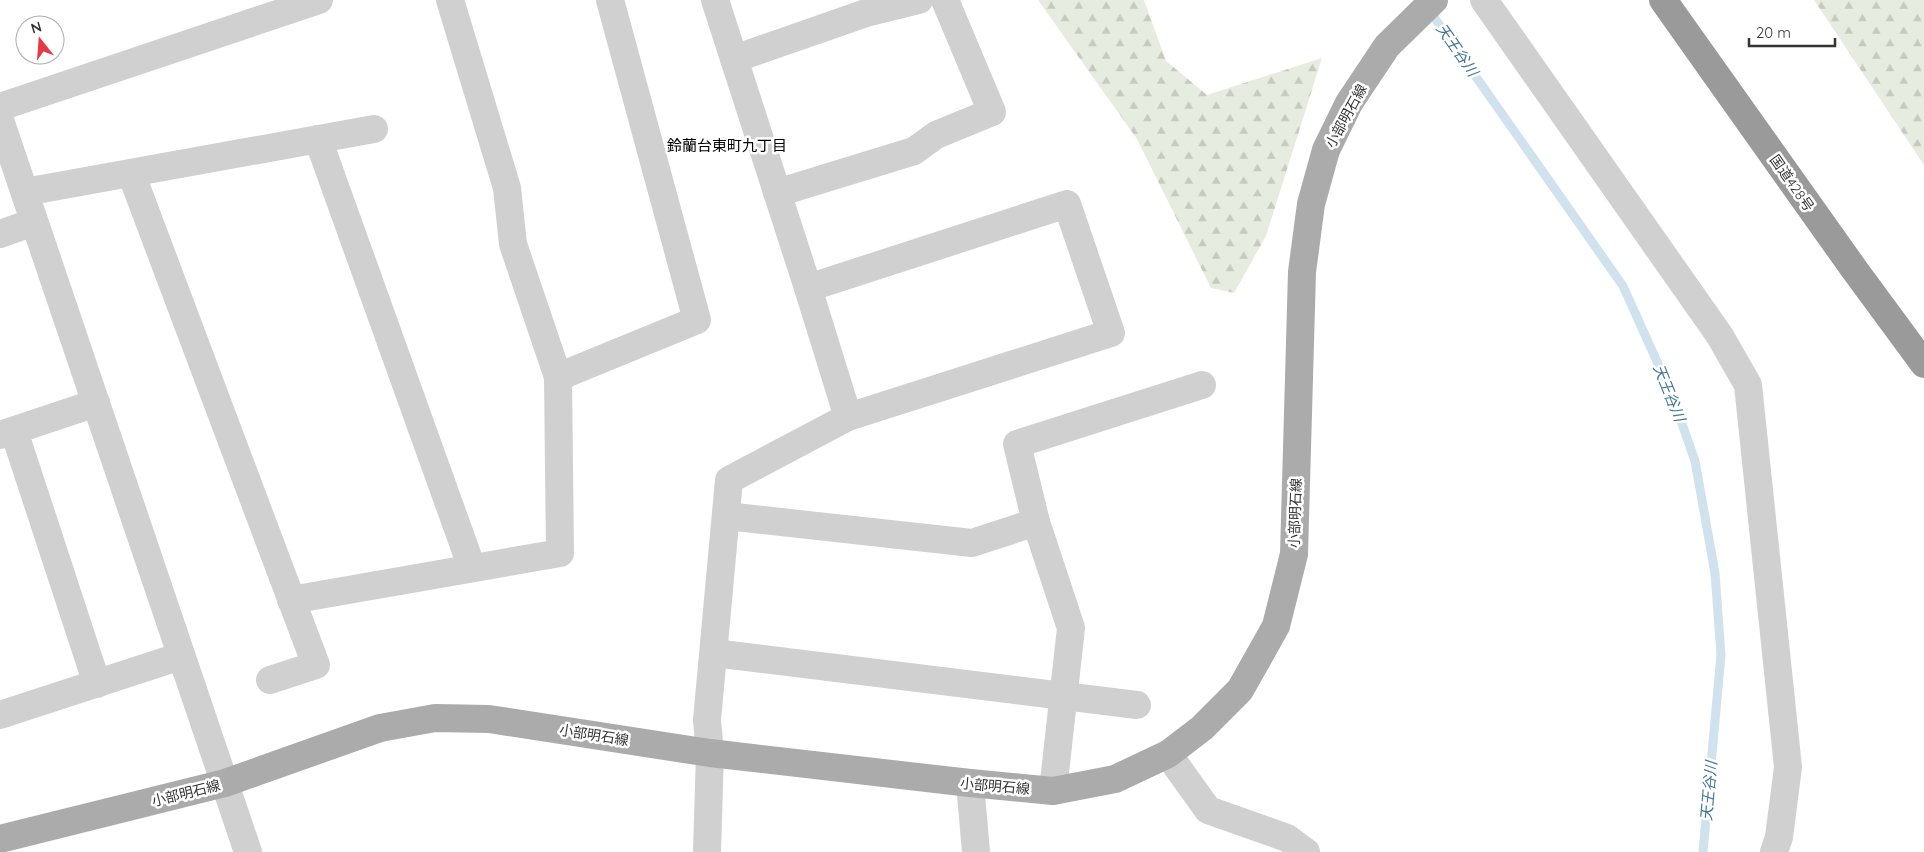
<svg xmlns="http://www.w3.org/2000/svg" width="1924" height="852" font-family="Quicksand,'Noto Sans JP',sans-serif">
  <defs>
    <pattern id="forest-firs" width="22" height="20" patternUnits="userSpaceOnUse" patternTransform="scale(1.25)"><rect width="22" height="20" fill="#e6ecdf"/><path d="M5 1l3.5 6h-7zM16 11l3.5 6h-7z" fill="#c6cbc0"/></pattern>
  </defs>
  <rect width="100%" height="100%" fill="#fff"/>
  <!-- forest -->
  <g fill="url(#forest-firs)">
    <polygon points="1038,0 1144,0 1166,61 1207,95 1322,58 1266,236 1234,293 1211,288 1137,139"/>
    <polygon points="1814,0 1924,0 1924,165"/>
  </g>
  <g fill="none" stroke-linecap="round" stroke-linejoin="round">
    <!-- stream -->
    <polyline stroke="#cfe2ee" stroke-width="9" points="1429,10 1623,286 1672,395 1695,461 1715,573 1721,655 1703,852"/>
    <!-- minor -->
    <g stroke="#d0d0d0" stroke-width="28">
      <polyline points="715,0 808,288 848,417"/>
      <polyline points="1484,0 1720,336 1748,385 1788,767 1779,837 1774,852"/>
      <polyline points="734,59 866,13 919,0"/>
      <polyline points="0,107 319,0"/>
      <polyline points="0,120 248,852"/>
      <polyline points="318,139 472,568"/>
      <polyline points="131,173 316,665 270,680"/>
      <polyline points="25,192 374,129"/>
      <polyline points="777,193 914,151 936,135 992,112 945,0"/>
      <polyline points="0,234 34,222"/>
      <polyline points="558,377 697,320 610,0"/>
      <polyline points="14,431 97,684"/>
      <polyline points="0,435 96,403"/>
      <polyline points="726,516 972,543 1036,522"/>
      <polyline points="291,600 560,553 558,377 513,244 507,188 450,0"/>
      <polyline points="714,653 1137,705"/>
      <polyline points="0,715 181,656"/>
      <polyline points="1168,754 1208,810 1287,838 1306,852"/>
      <polyline points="970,783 976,852"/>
      <polyline points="1053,791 1071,628 1036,522 1017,444 1202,385"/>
      <polyline points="707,852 710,753 707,720 729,480 848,417 1111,333 1067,204 808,288"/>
    </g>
    <!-- major -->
    <polyline stroke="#ababab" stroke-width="28" points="0,839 225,783 380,728 435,718 489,719 710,753 970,783 1053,791 1115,779 1168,754 1202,728 1240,690 1276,626 1294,554 1302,272 1311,204 1326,150 1349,103 1387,46 1434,0"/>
    <!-- highway -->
    <polyline stroke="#9a9a9a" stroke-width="28" points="1663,0 1854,269 1924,364"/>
  </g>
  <g text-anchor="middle" stroke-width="5" stroke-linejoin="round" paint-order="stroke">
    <!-- street labels -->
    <g font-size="14" fill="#333" stroke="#fff">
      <text transform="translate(1346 116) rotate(-61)" y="5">小部明石線</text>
      <text transform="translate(1792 183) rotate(55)" y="5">国道428号</text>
      <text transform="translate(1295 513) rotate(-88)" y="5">小部明石線</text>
      <text transform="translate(594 735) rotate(9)" y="5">小部明石線</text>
      <text transform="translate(995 786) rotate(5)" y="5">小部明石線</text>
      <text transform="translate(186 793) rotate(-14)" y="5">小部明石線</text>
    </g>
    <!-- water labels -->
    <g font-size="15" font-style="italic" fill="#3f7597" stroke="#fff">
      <text transform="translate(1457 50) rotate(55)" y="5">天王谷川</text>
      <text transform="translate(1669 393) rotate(68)" y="5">天王谷川</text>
      <text transform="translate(1709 791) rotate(-85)" y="5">天王谷川</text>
    </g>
    <!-- neighbourhood labels -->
    <g font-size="15" fill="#000" stroke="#fff">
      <text x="727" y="151">鈴蘭台東町九丁目</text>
    </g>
  </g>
  <!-- north arrow -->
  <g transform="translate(40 40) rotate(343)"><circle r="24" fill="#ffffff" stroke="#adadad"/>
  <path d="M0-4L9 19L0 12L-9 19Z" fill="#e63946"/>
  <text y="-8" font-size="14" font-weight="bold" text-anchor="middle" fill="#333333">N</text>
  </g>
  <!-- scale -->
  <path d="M1749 38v8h86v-8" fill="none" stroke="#333333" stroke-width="2.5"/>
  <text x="1756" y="38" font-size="15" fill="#333333" stroke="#ffffff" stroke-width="4" paint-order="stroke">20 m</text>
</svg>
